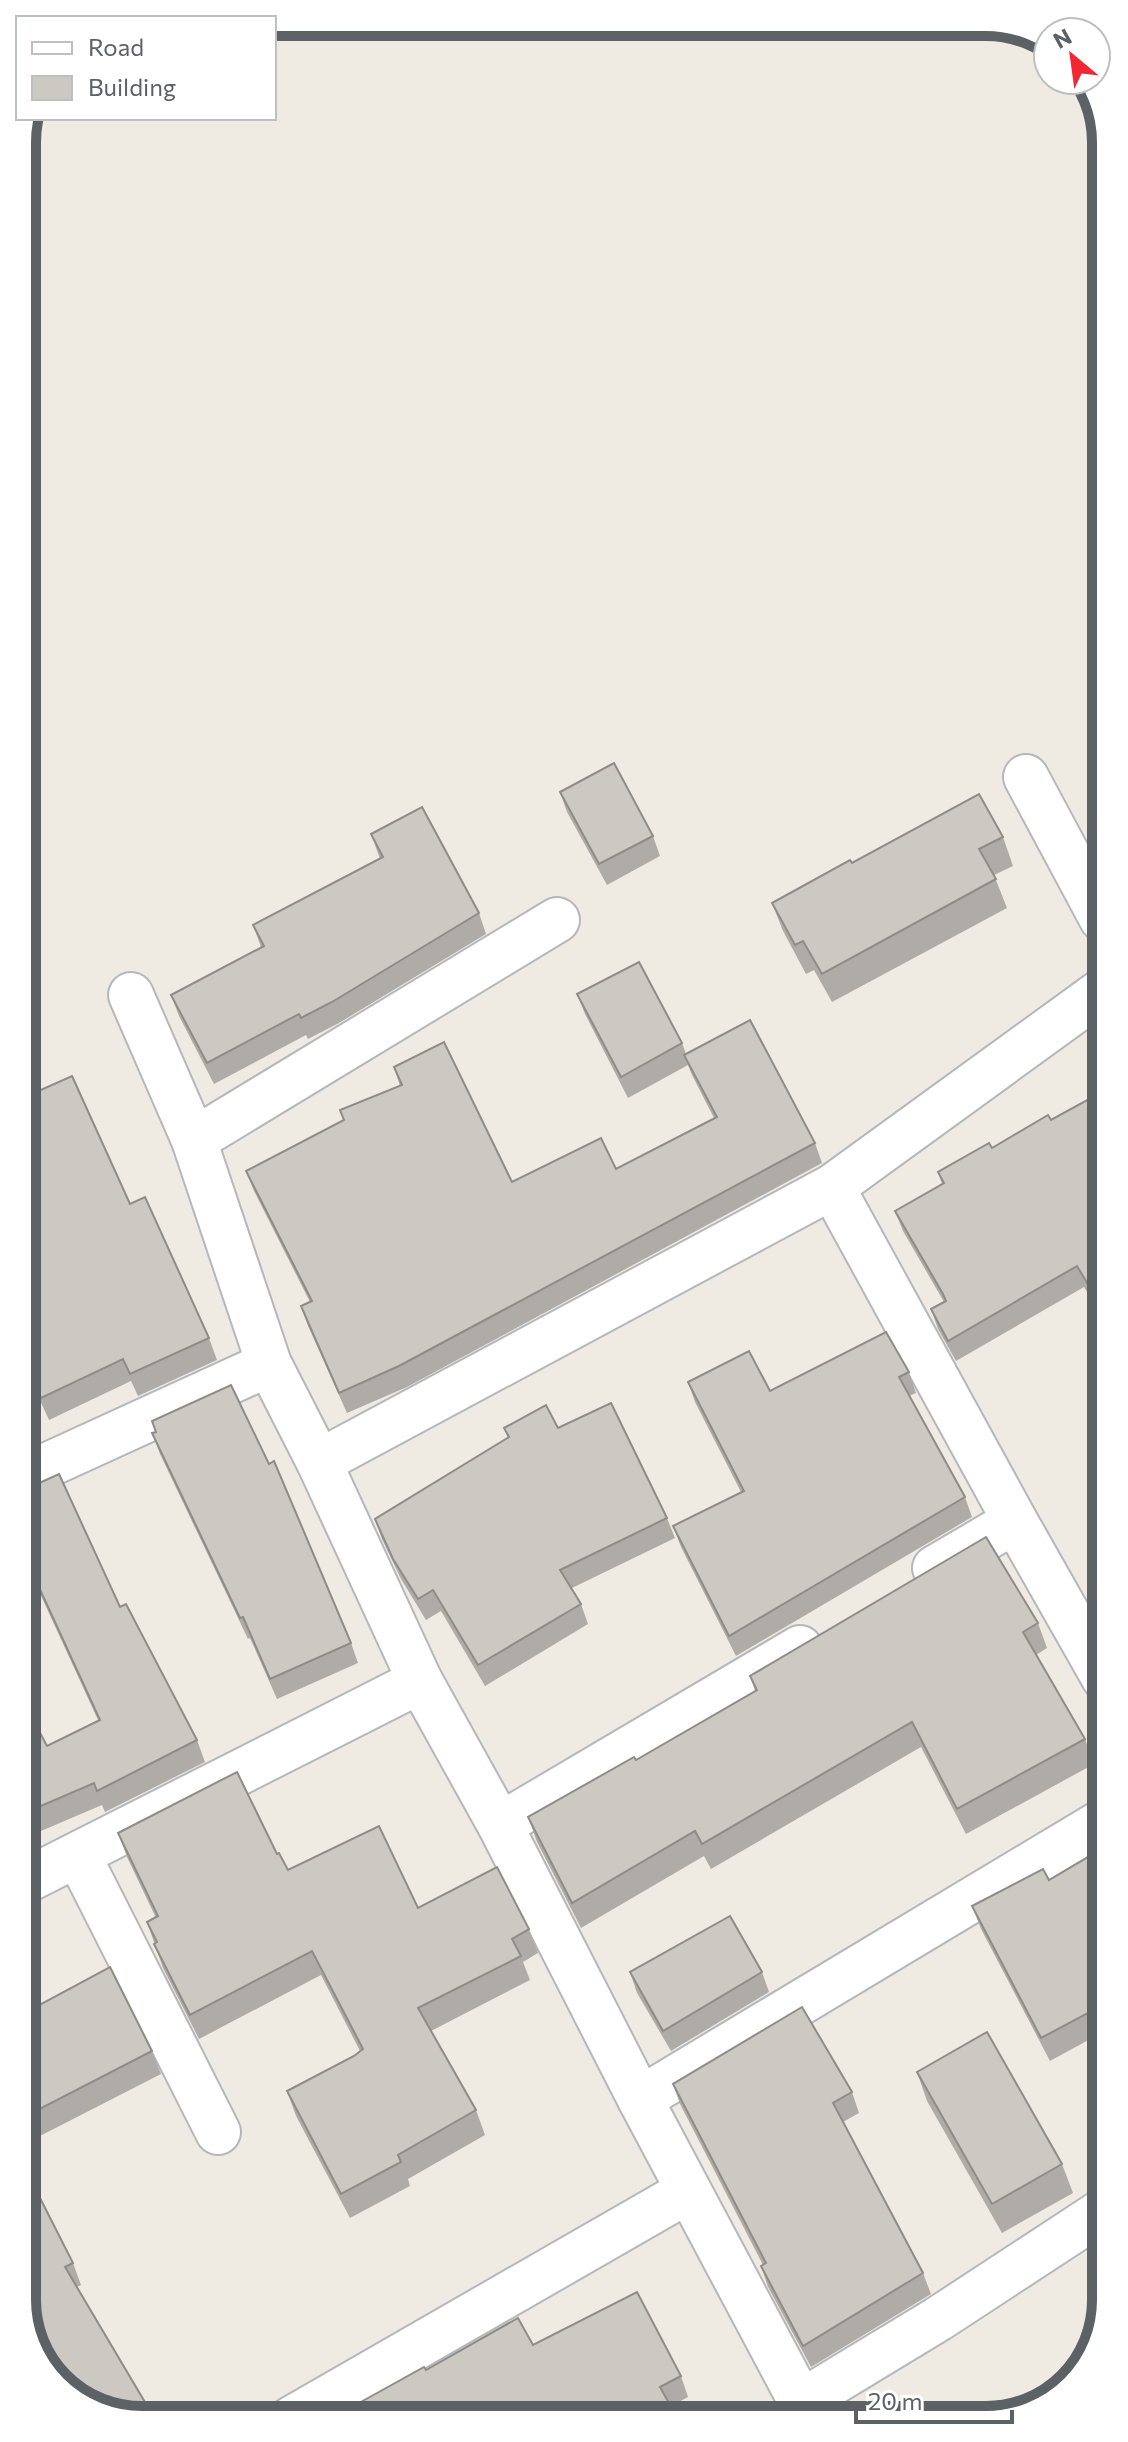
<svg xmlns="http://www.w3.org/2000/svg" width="1128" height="2442" font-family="Commissioner,sans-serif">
  <rect width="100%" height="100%" fill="#efebe3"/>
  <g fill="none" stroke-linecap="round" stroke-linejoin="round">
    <defs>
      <g id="street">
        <polyline points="1026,777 1102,919"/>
        <polyline points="131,995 194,1140 269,1364 319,1462 420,1681 500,1825 640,2099 808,2415"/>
        <polyline points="194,1140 557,920"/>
        <polyline points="832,1187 1015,1521 935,1568"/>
        <polyline points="319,1462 832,1187 1102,991"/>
        <polyline points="26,1475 269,1364"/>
        <polyline points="1015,1521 1104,1678"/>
        <polyline points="500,1825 800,1648"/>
        <polyline points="78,1855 218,2132"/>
        <polyline points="27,1880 420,1681"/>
        <polyline points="640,2099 1105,1820"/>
        <polyline points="801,2402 938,2319 1106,2209"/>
        <polyline points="291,2419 688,2191"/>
      </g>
    </defs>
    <!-- street casing -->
    <use href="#street" stroke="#b4b7bb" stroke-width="48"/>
    <!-- street -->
    <use href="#street" stroke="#fff" stroke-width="44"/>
  </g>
  <!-- wall -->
  <g fill="#afaca7">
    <polygon points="560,792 653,836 660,856 607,885 567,812"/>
    <polygon points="371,834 479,913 486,934 339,1023 308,1039 306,1035 214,1084 179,1016 171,995 261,947 253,925 380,859"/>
    <polygon points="1003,837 1013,866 994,875 1007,908 832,1002 814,970 806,974 783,931 772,903 852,863"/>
    <polygon points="577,994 682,1043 686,1054 815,1143 822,1163 407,1387 347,1413 308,1326 301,1306 310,1302 254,1191 246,1171 344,1120 400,1086 394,1067 512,1182 616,1169 714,1118 692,1075 688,1065 628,1098 585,1014"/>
    <polygon points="1102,1092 1103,1318 1084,1287 956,1361 938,1329 931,1309 944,1302 903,1231 895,1211 942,1184 938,1172 1051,1120"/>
    <polygon points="25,1097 130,1204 209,1338 217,1360 138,1396 131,1381 49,1420 26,1370"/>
    <polygon points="909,1372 916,1393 909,1396 965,1497 972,1517 736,1656 681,1547 673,1526 741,1492 695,1402 688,1382 770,1391"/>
    <polygon points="152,1421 351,1643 358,1663 277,1699 250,1638 248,1639 160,1454 152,1433 156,1432"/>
    <polygon points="504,1428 558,1428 667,1518 675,1538 572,1588 581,1604 588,1624 485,1686 441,1611 426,1620 401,1579 382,1539 375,1519 508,1438"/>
    <polygon points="26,1489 120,1607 197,1740 205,1762 105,1812 102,1805 27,1837 27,1708 47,1746 98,1720 26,1563"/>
    <polygon points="1038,1623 1047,1648 1036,1655 1085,1739 1094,1764 966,1834 921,1747 711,1869 704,1856 581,1928 537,1842 528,1817 636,1760 755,1691 750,1676"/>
    <polygon points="118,1833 277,1854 288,1870 418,1908 529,1929 538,1953 523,1962 530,1980 431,2031 476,2110 485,2135 408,2179 410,2186 350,2218 296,2116 287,2091 354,2056 360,2051 321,1975 199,2039 163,1968 147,1922 156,1918 127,1857"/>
    <polygon points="1105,1847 1105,2031 1050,2061 981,1929 972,1906 1049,1880"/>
    <polygon points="630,1972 762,1972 769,1992 671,2051 637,1993"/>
    <polygon points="28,2011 152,2051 161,2074 38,2137 28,2117"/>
    <polygon points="917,2072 1062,2164 1073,2193 1002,2233 927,2101"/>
    <polygon points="673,2084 852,2092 859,2113 843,2122 923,2273 931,2294 811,2367 768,2287 761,2266 763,2265 680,2104"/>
    <polygon points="28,2199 73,2263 81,2285 77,2287 149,2409 153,2420 133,2420 69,2396"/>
    <polygon points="533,2345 681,2376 688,2397 671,2406 676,2416 365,2418 359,2403 426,2370"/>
  </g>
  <!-- shaded-wall -->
  <polygon fill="#8f8c88" points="1103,1297 1103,1315 1098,1301"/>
  <!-- building -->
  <g fill="#ccc8c2" stroke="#8f8c88" stroke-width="2">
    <polygon points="614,763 653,836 599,864 560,792"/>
    <polygon points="979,794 1003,837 979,849 996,879 822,974 803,941 795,945 772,903 850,860 852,863"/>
    <polygon points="422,807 479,913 332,1002 301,1018 299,1014 207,1063 171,995 264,946 253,925 383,857 371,834"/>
    <polygon points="639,962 682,1043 621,1077 577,994"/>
    <polygon points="750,1020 815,1143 399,1366 339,1393 301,1306 312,1301 246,1171 344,1120 340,1110 402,1085 394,1067 444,1042 512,1182 601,1138 616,1169 717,1117 684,1055"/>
    <polygon points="72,1076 130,1204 145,1197 209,1338 130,1374 123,1359 41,1398 26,1365 25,1097"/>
    <polygon points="1102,1092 1103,1297 1098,1301 1077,1266 948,1341 931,1309 946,1301 943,1294 895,1211 944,1183 938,1172 989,1143 992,1148 1048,1115 1051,1120"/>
    <polygon points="886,1332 909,1372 899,1377 965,1497 729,1636 673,1526 744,1491 688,1382 749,1351 770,1391"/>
    <polygon points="231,1385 269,1464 274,1461 351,1643 270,1679 243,1617 240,1618 152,1433 156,1432 152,1421"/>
    <polygon points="611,1403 667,1518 560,1570 581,1604 478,1665 433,1590 418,1599 393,1559 375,1519 509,1437 504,1428 546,1405 558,1428"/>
    <polygon points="59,1474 120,1607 126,1604 197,1740 97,1791 94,1783 27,1812 27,1708 47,1746 100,1720 26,1559 26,1489"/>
    <polygon points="986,1537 1038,1623 1023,1632 1085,1739 957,1809 912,1722 702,1844 695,1831 572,1903 528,1817 634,1757 636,1760 757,1690 750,1676"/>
    <polygon points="237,1772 277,1854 279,1853 288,1870 379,1826 418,1908 497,1867 529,1929 512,1939 521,1956 418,2008 476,2110 398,2155 401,2162 341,2194 287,2091 354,2056 363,2049 312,1951 190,2015 154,1944 157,1942 147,1922 158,1916 118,1833"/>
    <polygon points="1105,1847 1105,2004 1041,2038 972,1906 1043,1869 1049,1880"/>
    <polygon points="730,1916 762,1972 663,2031 630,1972"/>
    <polygon points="110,1967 152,2051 30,2114 28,2110 28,2011"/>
    <polygon points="802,2007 852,2092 833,2103 923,2273 803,2346 761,2266 766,2263 673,2084"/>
    <polygon points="987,2032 1062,2164 992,2204 917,2072"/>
    <polygon points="38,2194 73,2263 65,2267 149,2409 132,2419 69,2396 28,2339 28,2199"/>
    <polygon points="637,2292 681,2376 660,2387 676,2416 368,2418 359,2403 424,2367 426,2370 518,2318 533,2345"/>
  </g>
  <!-- crop -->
  <path d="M0 0H1128V2442H0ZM142 36H986A106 106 0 0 1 1092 142V2300A106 106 0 0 1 986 2406H142A106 106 0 0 1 36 2300V142A106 106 0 0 1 142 36Z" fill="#fff" fill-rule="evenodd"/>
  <path fill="none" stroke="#5b6165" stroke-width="10" d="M142 36H986A106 106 0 0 1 1092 142V2300A106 106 0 0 1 986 2406H142A106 106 0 0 1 36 2300V142A106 106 0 0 1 142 36Z"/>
  <!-- legend -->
  <rect x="16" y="16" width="260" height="104" fill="#ffffff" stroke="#bdc0c1" stroke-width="2"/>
  <rect x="32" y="42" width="40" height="12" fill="#ffffff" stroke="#bdc0c1" stroke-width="2"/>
  <text x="88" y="56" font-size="24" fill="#5b6165">Road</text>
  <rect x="32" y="76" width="40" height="24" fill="#ccc8c2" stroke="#bdc0c1" stroke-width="2"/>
  <text x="88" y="96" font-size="24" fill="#5b6165">Building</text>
  <!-- north arrow -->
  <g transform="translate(1072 56) rotate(331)"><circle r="38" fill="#ffffff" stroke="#bdc0c1" stroke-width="2"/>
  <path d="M0-6L14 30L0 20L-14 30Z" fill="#f12733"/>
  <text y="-12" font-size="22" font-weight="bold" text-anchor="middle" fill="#5b6165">N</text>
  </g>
  <!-- scale -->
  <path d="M856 2410v12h156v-12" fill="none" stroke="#5b6165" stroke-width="4"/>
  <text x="868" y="2410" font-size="24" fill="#5b6165" stroke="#ffffff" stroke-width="6" paint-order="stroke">20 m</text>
</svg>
